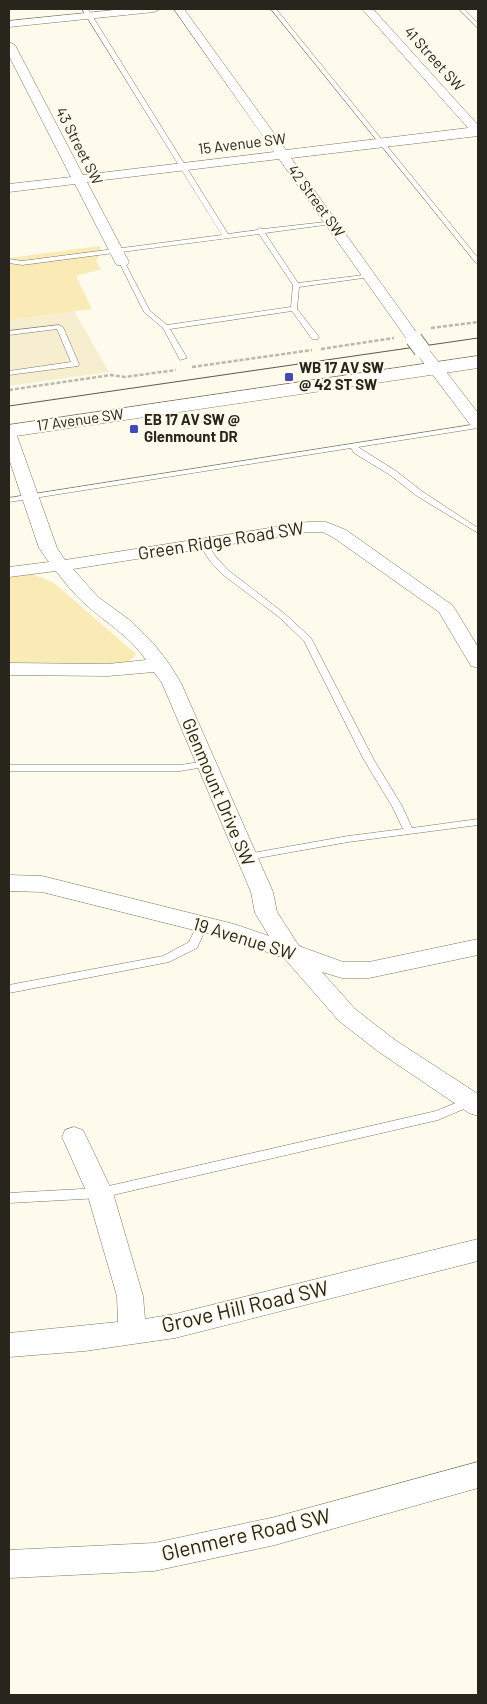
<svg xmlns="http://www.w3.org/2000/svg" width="487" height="1704" font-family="Barlow,sans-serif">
  <rect width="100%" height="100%" fill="#fefbec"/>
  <!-- built -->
  <polygon fill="#f7eecf" points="74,311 109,372 9,386 9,320"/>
  <!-- green -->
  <g fill="#faebb6">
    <polygon points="100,246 100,255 96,261 101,269 76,276 92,309 9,320 9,258"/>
    <polygon points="31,573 54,583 136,654 132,659 124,663 9,663 9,578"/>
  </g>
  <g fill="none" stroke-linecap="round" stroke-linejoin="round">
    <defs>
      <g id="lane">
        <polygon points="82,9 88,9 228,234 257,230 260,228 263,229 334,221 334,223 332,224 265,233 298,283 372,274 373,275 370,277 299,287 297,309 319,337 318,339 312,339 292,311 170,329 187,358 180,360 163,328 144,312 119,262 124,261 150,311 167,325 291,307 293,285 259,234 22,265 9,263 9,259 22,261 222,235"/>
        <polygon points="271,9 276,9 478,258 478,264 476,263"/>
        <polygon points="459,9 464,9 478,23 478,28"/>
        <polygon points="59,325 63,327 79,364 78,366 9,375 9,371 71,362 57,329 9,335 9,331"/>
        <polygon points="478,424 478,428 358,447 396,471 423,492 478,528 478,533 417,496 390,475 354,453 351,448 9,502 9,498"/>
        <polygon points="200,542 206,542 216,557 228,570 285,614 311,638 374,760 402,806 412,828 478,819 478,825 348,842 247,860 243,859 242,857 247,854 348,836 403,829 392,806 364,760 304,641 279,617 222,574 210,561 199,544"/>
        <polygon points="207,761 210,762 212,764 210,766 180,771 9,771 9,765 180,765"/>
        <polygon points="202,922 206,923 207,926 197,948 169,962 9,993 9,985 163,956 189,942 198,923"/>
        <polygon points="478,1094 478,1103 438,1120 100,1198 9,1203 9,1193 100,1188 436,1111"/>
      </g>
      <g id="street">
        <polygon points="124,9 160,9 154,12 9,27 9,21"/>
        <polygon points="174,9 184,9 286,150 468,128 362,9 373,9 478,125 478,136 291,158 419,336 422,339 419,342 409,342 279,159 87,182 129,262 127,265 117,265 115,262 75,184 9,192 9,184 71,177 9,56 9,42 15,45 83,175 274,152"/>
        <polygon points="422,345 427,347 478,413 478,429 472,427 414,350 417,347"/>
        <path d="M9,431L15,433L17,436L57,548L65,560L308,522H326L346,530L452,605L455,609L478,647V668L471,666L439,612L334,538L323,532H308L73,569L98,597L131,621L154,644L170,665L181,683L273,892L277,912L299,946L343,962H369L478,939V955L369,978H342L322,972L355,1009L395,1040L478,1094V1116L469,1113L379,1052L339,1021L284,958L230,939L42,892L9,891V875L42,876L234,924L269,936L255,913L251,892L162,683L154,672L108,676L9,675V663L108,664L146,660C130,636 106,623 85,604C74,594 65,583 56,571L9,577V567L49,562L39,548L9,459Z"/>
        <polygon points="74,1127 83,1130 113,1193 143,1296 145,1319 175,1314 478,1239 478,1261 175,1338 85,1351 9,1357 9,1333 118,1322 117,1296 87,1193 62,1137 65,1130"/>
        <polygon points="478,1462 478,1488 275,1545 154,1571 9,1578 9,1550 154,1543 275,1517"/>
      </g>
      <polygon id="secondary" points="478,356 478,368 9,437 9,425"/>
    </defs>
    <!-- lane casing -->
    <use href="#lane" stroke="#7d7762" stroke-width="1"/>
    <!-- street casing -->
    <use href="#street" stroke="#7d7762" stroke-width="1"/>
    <!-- secondary casing -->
    <use href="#secondary" stroke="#7d7762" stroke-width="1"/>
    <!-- path -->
    <g stroke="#bbb8ab" stroke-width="2.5" stroke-dasharray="4 2" stroke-linecap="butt">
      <polyline points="431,328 478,322"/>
      <polyline points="321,349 394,338"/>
      <polyline points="192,367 312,350"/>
      <polyline points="9,390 111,375 125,377 176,370"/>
    </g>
    <!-- lane -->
    <use href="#lane" fill="#fff" fill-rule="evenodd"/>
    <!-- street -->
    <use href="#street" fill="#fff" fill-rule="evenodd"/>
    <!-- secondary -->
    <use href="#secondary" fill="#fff" fill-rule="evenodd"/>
    <!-- tram -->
    <polyline stroke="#5b584e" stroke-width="1" points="9,406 478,338"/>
    <defs>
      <polyline id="street-bridge" points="414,339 422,350"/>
    </defs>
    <!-- street-bridge casing -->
    <use href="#street-bridge" stroke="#7d7762" stroke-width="18" stroke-linecap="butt"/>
    <!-- street-bridge -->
    <use href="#street-bridge" stroke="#fff" stroke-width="16"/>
  </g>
  <!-- markers -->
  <g fill="#4349bd" stroke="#fefbec" stroke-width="2">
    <rect x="284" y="372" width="10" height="10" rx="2.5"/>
    <rect x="129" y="424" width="10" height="10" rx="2.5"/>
  </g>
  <g text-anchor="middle" stroke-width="4" stroke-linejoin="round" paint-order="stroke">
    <!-- far-street labels -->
    <g font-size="15" fill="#27251c" stroke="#fefbec">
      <text transform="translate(434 59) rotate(48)" y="5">41 Street SW</text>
      <text transform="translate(242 144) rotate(-7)" y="5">15 Avenue SW</text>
      <text transform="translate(79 146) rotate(63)" y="5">43 Street SW</text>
      <text transform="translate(316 201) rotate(54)" y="5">42 Street SW</text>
      <text transform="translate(80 420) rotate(-8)" y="5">17 Avenue SW</text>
    </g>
    <!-- far-poi labels -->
    <g font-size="15" font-weight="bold" fill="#27251c" stroke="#fefbec" text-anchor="start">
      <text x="299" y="373">WB 17 AV SW<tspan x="299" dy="17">@ 42 ST SW</tspan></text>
      <text x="144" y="425">EB 17 AV SW @<tspan x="144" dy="17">Glenmount DR</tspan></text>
    </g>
    <!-- street labels -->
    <g font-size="18" fill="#27251c" stroke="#fefbec">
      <text transform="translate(221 541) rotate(-9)" y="6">Green Ridge Road SW</text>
      <text transform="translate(218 792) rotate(67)" y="6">Glenmount Drive SW</text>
      <text transform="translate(244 939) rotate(17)" y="6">19 Avenue SW</text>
    </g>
    <!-- near-street labels -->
    <g font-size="21" fill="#27251c" stroke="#fefbec">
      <text transform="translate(245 1307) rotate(-13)" y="7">Grove Hill Road SW</text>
      <text transform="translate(246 1535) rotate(-13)" y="7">Glenmere Road SW</text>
    </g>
  </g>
  <!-- border -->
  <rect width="487" height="1704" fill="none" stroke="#27251c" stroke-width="20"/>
</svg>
